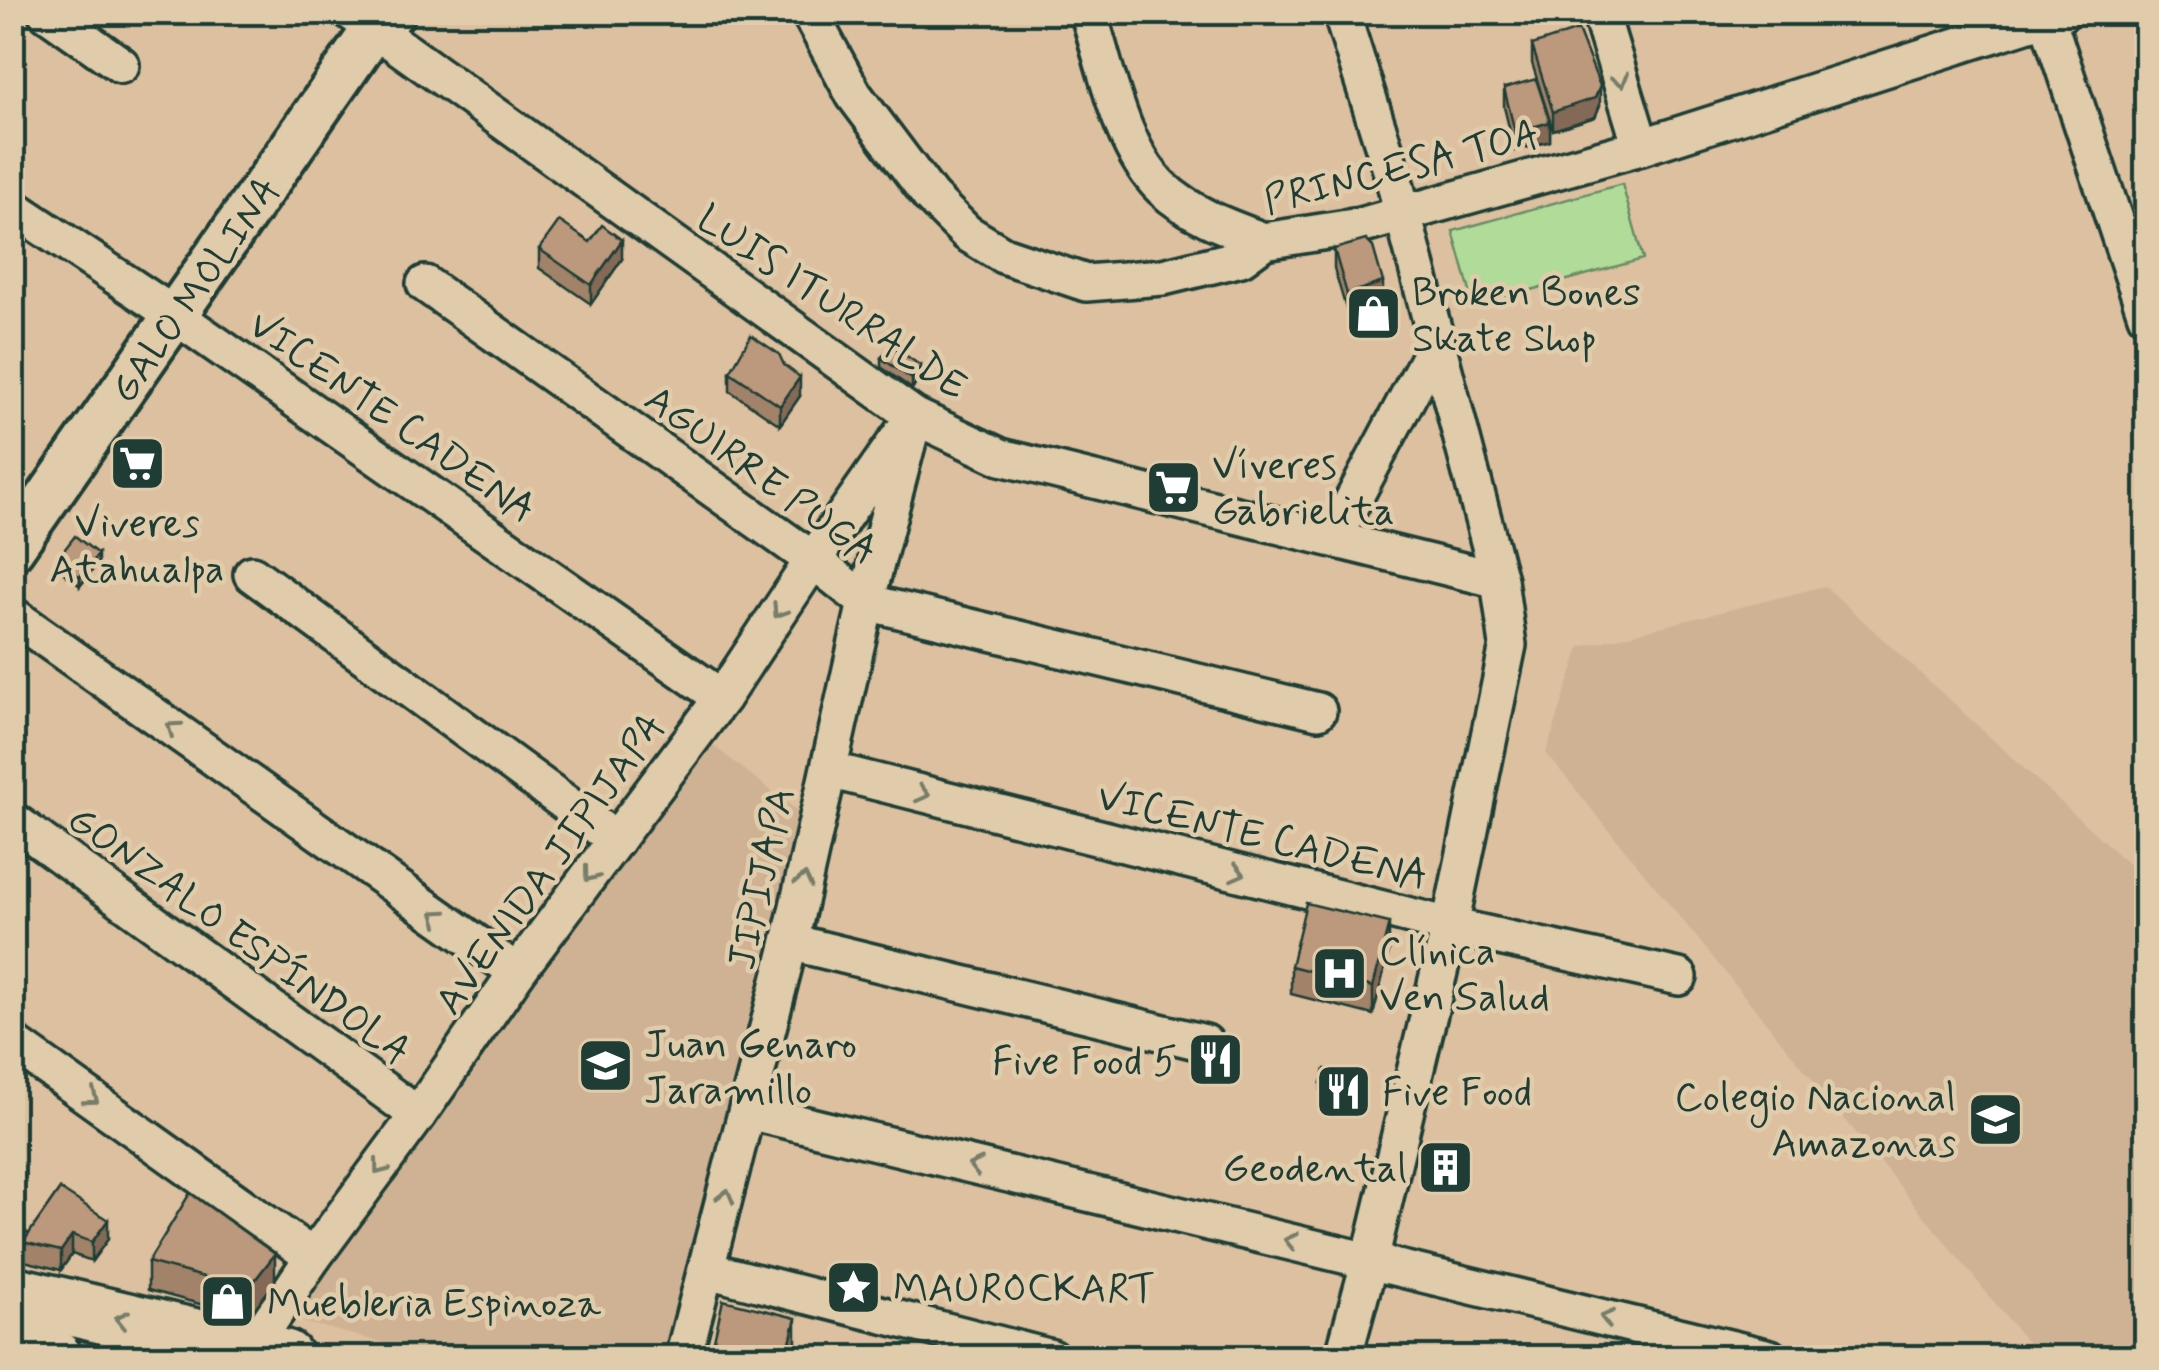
<svg xmlns="http://www.w3.org/2000/svg" width="2159" height="1370" font-family="Mynerve,sans-serif">
  <rect width="100%" height="100%" fill="#ddc0a0"/>
  <filter id="ink" filterUnits="userSpaceOnUse"><feTurbulence type="fractalNoise" baseFrequency=".01" numOctaves="2"/><feDisplacementMap in="SourceGraphic" scale="20" xChannelSelector="R" yChannelSelector="G"/><feConvolveMatrix kernelMatrix="1 2 1 2 8 2 1 2 1" color-interpolation-filters="sRGB"/></filter>
  <g filter="url(#ink)">
    <!-- built -->
    <g fill="#cfb293">
      <polygon points="1825,586 2146,880 2146,1357 2039,1357 1546,753 1580,647"/>
      <polygon points="706,740 800,813 666,1357 437,1357 292,1319"/>
    </g>
    <!-- pitch -->
    <polygon fill="#b1db98" stroke="#688c66" stroke-width="2.5" points="1622,184 1643,259 1474,306 1453,231"/>
    <g fill="none" stroke-linecap="round" stroke-linejoin="round">
      <defs>
        <g id="minor">
          <polyline points="46,12 121,65"/>
          <polyline points="351,12 914,416 1001,457 1499,580"/>
          <polyline points="809,12 854,95 930,196 967,233 1003,255 1086,283 1163,277 1241,258 1264,241 1360,226 1641,147 2063,12"/>
          <path d="M1088,12C1106,66 1120,148 1162,188C1189,214 1229,228 1264,241"/>
          <polyline points="1341,12 1393,176 1499,580 1508,645 1450,926 1370,1260 1343,1358"/>
          <polyline points="1600,12 1641,147"/>
          <polyline points="2045,12 2146,315"/>
          <polyline points="12,207 177,317 722,698"/>
          <polyline points="425,284 813,560 866,602 1318,711"/>
          <polyline points="1333,538 1436,344"/>
          <polyline points="252,574 616,840"/>
          <polyline points="12,615 517,972"/>
          <polyline points="829,770 1450,926 1679,977"/>
          <polyline points="12,820 418,1115"/>
          <polyline points="790,942 1205,1043"/>
          <polyline points="12,1042 313,1257"/>
          <polyline points="748,1111 1770,1358"/>
          <polyline points="707,1270 1052,1358"/>
          <polyline points="249,1358 251,1349 313,1257 418,1115 517,972 722,698 813,560 914,416"/>
          <polyline points="683,1358 790,942 866,602 909,437"/>
        </g>
        <polyline id="tertiary" points="12,549 374,29 393,12"/>
        <g id="primary">
          <polyline points="12,1294 285,1358"/>
          <polyline points="12,1347 54,1358"/>
        </g>
      </defs>
      <!-- minor casing -->
      <use href="#minor" stroke="#1f3d34" stroke-width="42"/>
      <!-- tertiary casing -->
      <use href="#tertiary" stroke="#1f3d34" stroke-width="50"/>
      <!-- primary casing -->
      <use href="#primary" stroke="#1f3d34" stroke-width="62"/>
      <!-- minor -->
      <use href="#minor" stroke="#e0cbaa" stroke-width="35"/>
      <!-- tertiary -->
      <use href="#tertiary" stroke="#e0cbaa" stroke-width="42"/>
      <!-- primary -->
      <use href="#primary" stroke="#e0cbaa" stroke-width="55"/>
    </g>
    <!-- wall -->
    <g fill="#a2836b" stroke="#1f3d34" stroke-width="2.5">
      <polygon points="1532,45 1600,105 1595,117 1553,130 1550,122 1550,141 1515,151 1504,107 1504,88 1550,121 1532,63"/>
      <polygon points="539,249 622,259 591,304 539,268"/>
      <polygon points="1334,249 1383,292 1390,319 1361,326 1357,310 1347,312 1334,268"/>
      <polygon points="881,358 921,376 912,389 881,367"/>
      <polygon points="730,372 800,396 780,425 730,391"/>
      <polygon points="149,462 135,486 119,475 119,465"/>
      <polygon points="57,559 98,563 80,586 57,568"/>
      <polygon points="1389,951 1373,1015 1291,994 1291,966"/>
      <polygon points="1321,1083 1365,1089 1361,1103 1321,1092"/>
      <polygon points="1433,1162 1459,1163 1454,1178 1433,1171"/>
      <polygon points="60,1189 108,1239 92,1261 72,1254 61,1270 12,1258 12,1229 29,1234"/>
      <polygon points="148,1262 275,1282 248,1317 148,1290"/>
    </g>
    <!-- shaded-wall -->
    <g fill="#846a57" stroke="#1f3d34" stroke-width="2.5">
      <polygon points="1600,86 1600,105 1595,117 1553,130 1553,112"/>
      <polygon points="1550,122 1550,141 1515,151 1515,132"/>
      <polygon points="622,240 622,259 591,304 591,285"/>
      <polygon points="1383,282 1383,301 1357,300 1357,310 1347,312 1347,294"/>
      <polygon points="1390,309 1390,319 1361,326 1361,317"/>
      <polygon points="921,366 921,376 912,389 912,379"/>
      <polygon points="800,377 800,396 780,425 780,406"/>
      <polygon points="149,453 149,462 135,486 135,476"/>
      <polygon points="98,554 98,563 80,586 80,577"/>
      <polygon points="1389,923 1389,951 1373,1015 1373,987"/>
      <polygon points="1459,1154 1459,1163 1454,1178 1454,1169"/>
      <polygon points="108,1220 108,1239 92,1261 92,1242"/>
      <polygon points="72,1235 72,1254 61,1270 61,1251"/>
      <polygon points="275,1254 275,1282 248,1317 248,1289"/>
      <polygon points="796,1318 796,1346 793,1358 786,1358"/>
    </g>
    <!-- building -->
    <g fill="#bc987c" stroke="#1f3d34" stroke-width="2.5">
      <polygon points="1578,30 1600,86 1595,98 1553,112 1532,45"/>
      <polygon points="1536,79 1550,122 1515,132 1504,88"/>
      <polygon points="559,221 590,242 602,225 622,240 591,285 539,249"/>
      <polygon points="1366,240 1373,247 1383,282 1347,294 1334,249"/>
      <polygon points="1383,292 1390,309 1361,317 1357,300"/>
      <polygon points="751,335 779,354 784,365 800,377 780,406 730,372"/>
      <polygon points="891,345 921,366 912,379 881,358"/>
      <polygon points="134,443 149,453 135,476 119,465"/>
      <polygon points="75,536 98,554 80,577 57,559"/>
      <polygon points="1306,903 1389,923 1373,987 1291,966"/>
      <polygon points="1325,1069 1365,1079 1361,1094 1321,1083"/>
      <polygon points="1438,1147 1459,1154 1454,1169 1433,1162"/>
      <polygon points="60,1189 108,1220 92,1242 72,1235 61,1251 23,1242"/>
      <polygon points="190,1193 275,1254 248,1289 148,1262"/>
      <polygon points="15,1225 29,1234 23,1242 23,1252 12,1249 12,1229"/>
      <polygon points="723,1300 796,1318 786,1358 710,1358"/>
    </g>
    <!-- one-way arrows -->
    <defs><path id="oneway-chevron" d="M-2-3.5L2.5 0L-2 3.5" fill="none" stroke-width="1.6" stroke-linecap="round" stroke-linejoin="round" transform="scale(2.5)"/></defs>
    <g stroke="#767d69">
      <use href="#oneway-chevron" transform="translate(1621 80) rotate(73)"/>
      <use href="#oneway-chevron" transform="translate(779 611) rotate(123)"/>
      <use href="#oneway-chevron" transform="translate(173 728) rotate(-145)"/>
      <use href="#oneway-chevron" transform="translate(923 794) rotate(14)"/>
      <use href="#oneway-chevron" transform="translate(1238 873) rotate(14)"/>
      <use href="#oneway-chevron" transform="translate(590 875) rotate(127)"/>
      <use href="#oneway-chevron" transform="translate(804 880) rotate(-77)"/>
      <use href="#oneway-chevron" transform="translate(438 916) rotate(-145)"/>
      <use href="#oneway-chevron" transform="translate(92 1098) rotate(36)"/>
      <use href="#oneway-chevron" transform="translate(975 1166) rotate(-167)"/>
      <use href="#oneway-chevron" transform="translate(380 1168) rotate(127)"/>
      <use href="#oneway-chevron" transform="translate(726 1196) rotate(-75)"/>
      <use href="#oneway-chevron" transform="translate(1291 1241) rotate(-167)"/>
      <use href="#oneway-chevron" transform="translate(1607 1318) rotate(-166)"/>
      <use href="#oneway-chevron" transform="translate(122 1319) rotate(-167)"/>
    </g>
  </g>
  <!-- icons -->
  <defs>
    <symbol id="shop-square" viewBox="-11 -11 22 22"><rect x="-9" y="-9" width="18" height="18" rx="4" fill="#1f3d34" stroke="#e0cbaa"/><path d="M-5-2.5h2.3a2.7 3.5 0 0 1 5.4 0H5L5.5 6h-11ZM-1.5-2.5h3a1.5 2.3 0 0 0-3 0Z" fill="#fff"/></symbol>
    <symbol id="supermarket-square" viewBox="-11 -11 22 22"><rect x="-9" y="-9" width="18" height="18" rx="4" fill="#1f3d34" stroke="#e0cbaa"/><path d="M-6-5.5h2.5l.6 2H6L4.5 2H-2.5L-4.4-4H-6ZM-1.5 3.2a1.3 1.3 0 1 0 .1 0ZM3 3.2a1.3 1.3 0 1 0 .1 0Z" fill="#fff"/></symbol>
    <symbol id="hospital-square" viewBox="-11 -11 22 22"><rect x="-9" y="-9" width="18" height="18" rx="4" fill="#1f3d34" stroke="#e0cbaa"/><path d="M-5-5h3v3.5h4V-5h3V5h-3V1.5h-4V5h-3Z" fill="#fff"/></symbol>
    <symbol id="restaurant-square" viewBox="-11 -11 22 22"><rect x="-9" y="-9" width="18" height="18" rx="4" fill="#1f3d34" stroke="#e0cbaa"/><path d="M-5-6h1v4h1v-4h1v4h1v-4h1v5L-1.5 .5V6h-2V.5L-5-1ZM5-6V6H3V1.5H1.5Q1.5-4 5-6Z" fill="#fff"/></symbol>
    <symbol id="school-square" viewBox="-11 -11 22 22"><rect x="-9" y="-9" width="18" height="18" rx="4" fill="#1f3d34" stroke="#e0cbaa"/><path d="M0-5L7-2L0 1L-7-2ZM-4 1L0 2.5L4 1V4Q0 6-4 4Z" fill="#fff"/></symbol>
    <symbol id="building-square" viewBox="-11 -11 22 22"><rect x="-9" y="-9" width="18" height="18" rx="4" fill="#1f3d34" stroke="#e0cbaa"/><path d="M-4-6H4V6H1V3H-1V6H-4ZM-2.5-4.3h1.7v1.8h-1.7ZM.8-4.3h1.7v1.8H.8ZM-2.5-1h1.7V.8h-1.7ZM.8-1h1.7V.8H.8Z" fill="#fff"/></symbol>
    <symbol id="sight-square" viewBox="-11 -11 22 22"><rect x="-9" y="-9" width="18" height="18" rx="4" fill="#1f3d34" stroke="#e0cbaa"/><path d="M0-6L1.8-2.2L6-1.7L2.9 1.2L3.7 5.4L0 3.3L-3.7 5.4L-2.9 1.2L-6-1.7L-1.8-2.2Z" fill="#fff"/></symbol>
  </defs>
  <g fill-rule="evenodd">
    <use href="#shop-square" x="1342" y="282" width="63" height="63"/>
    <use href="#supermarket-square" x="106" y="432" width="63" height="63"/>
    <use href="#supermarket-square" x="1142" y="456" width="63" height="63"/>
    <use href="#hospital-square" x="1308" y="942" width="63" height="63"/>
    <use href="#restaurant-square" x="1184" y="1028" width="63" height="63"/>
    <use href="#school-square" x="574" y="1034" width="63" height="63"/>
    <use href="#restaurant-square" x="1312" y="1060" width="63" height="63"/>
    <use href="#school-square" x="1964" y="1088" width="63" height="63"/>
    <use href="#building-square" x="1414" y="1136" width="63" height="63"/>
    <use href="#sight-square" x="822" y="1256" width="63" height="63"/>
    <use href="#shop-square" x="196" y="1270" width="63" height="63"/>
  </g>
  <g text-anchor="middle" stroke-width="9" stroke-linejoin="round" paint-order="stroke">
    <!-- street labels -->
    <g font-size="40" fill="#1f3d34" stroke="#e0cbaa">
      <text transform="translate(1401 166) rotate(-14)" y="14">PRINCESA TOA</text>
      <text transform="translate(194 289) rotate(-55)" y="14">GALO MOLINA</text>
      <text transform="translate(833 301) rotate(34)" y="14">LUIS ITURRALDE</text>
      <text transform="translate(393 416) rotate(35)" y="14">VICENTE CADENA</text>
      <text transform="translate(762 474) rotate(36)" y="14">AGUIRRE PUGA</text>
      <text transform="translate(1263 835) rotate(14)" y="14">VICENTE CADENA</text>
      <text transform="translate(549 863) rotate(-54)" y="14">AVENIDA JIPIJAPA</text>
      <text transform="translate(760 878) rotate(-77)" y="14">JIPIJAPA</text>
      <text transform="translate(240 934) rotate(36)" y="14">GONZALO ESPÍNDOLA</text>
    </g>
    <!-- poi labels -->
    <g font-size="40" fill="#1f3d34" stroke="#e0cbaa" text-anchor="start">
      <text x="1412" y="305">Broken Bones<tspan x="1412" dy="46">Skate Shop</tspan></text>
      <text x="1212" y="478">Víveres<tspan x="1212" dy="46">Gabrielita</tspan></text>
      <text x="137" y="536" text-anchor="middle">Viveres<tspan x="137" dy="46">Atahualpa</tspan></text>
      <text x="1379" y="964">Clínica<tspan x="1379" dy="46">Ven Salud</tspan></text>
      <text x="644" y="1057">Juan Genaro<tspan x="644" dy="46">Jaramillo</tspan></text>
      <text x="1177" y="1074" text-anchor="end">Five Food 5</text>
      <text x="1382" y="1105">Five Food</text>
      <text x="1956" y="1110" text-anchor="end">Colegio Nacional<tspan x="1956" dy="46">Amazonas</tspan></text>
      <text x="1407" y="1181" text-anchor="end">Geodental</text>
      <text x="893" y="1301">MAUROCKART</text>
      <text x="267" y="1316">Muebleria Espinoza</text>
    </g>
  </g>
  <!-- margin -->
  <rect width="2159" height="1370" fill="none" stroke="#e0cbaa" stroke-width="50"/>
  <rect x="25" y="25" width="2109" height="1320" fill="none" stroke="#1f3d34" stroke-width="4" filter="url(#ink)"/>
</svg>
